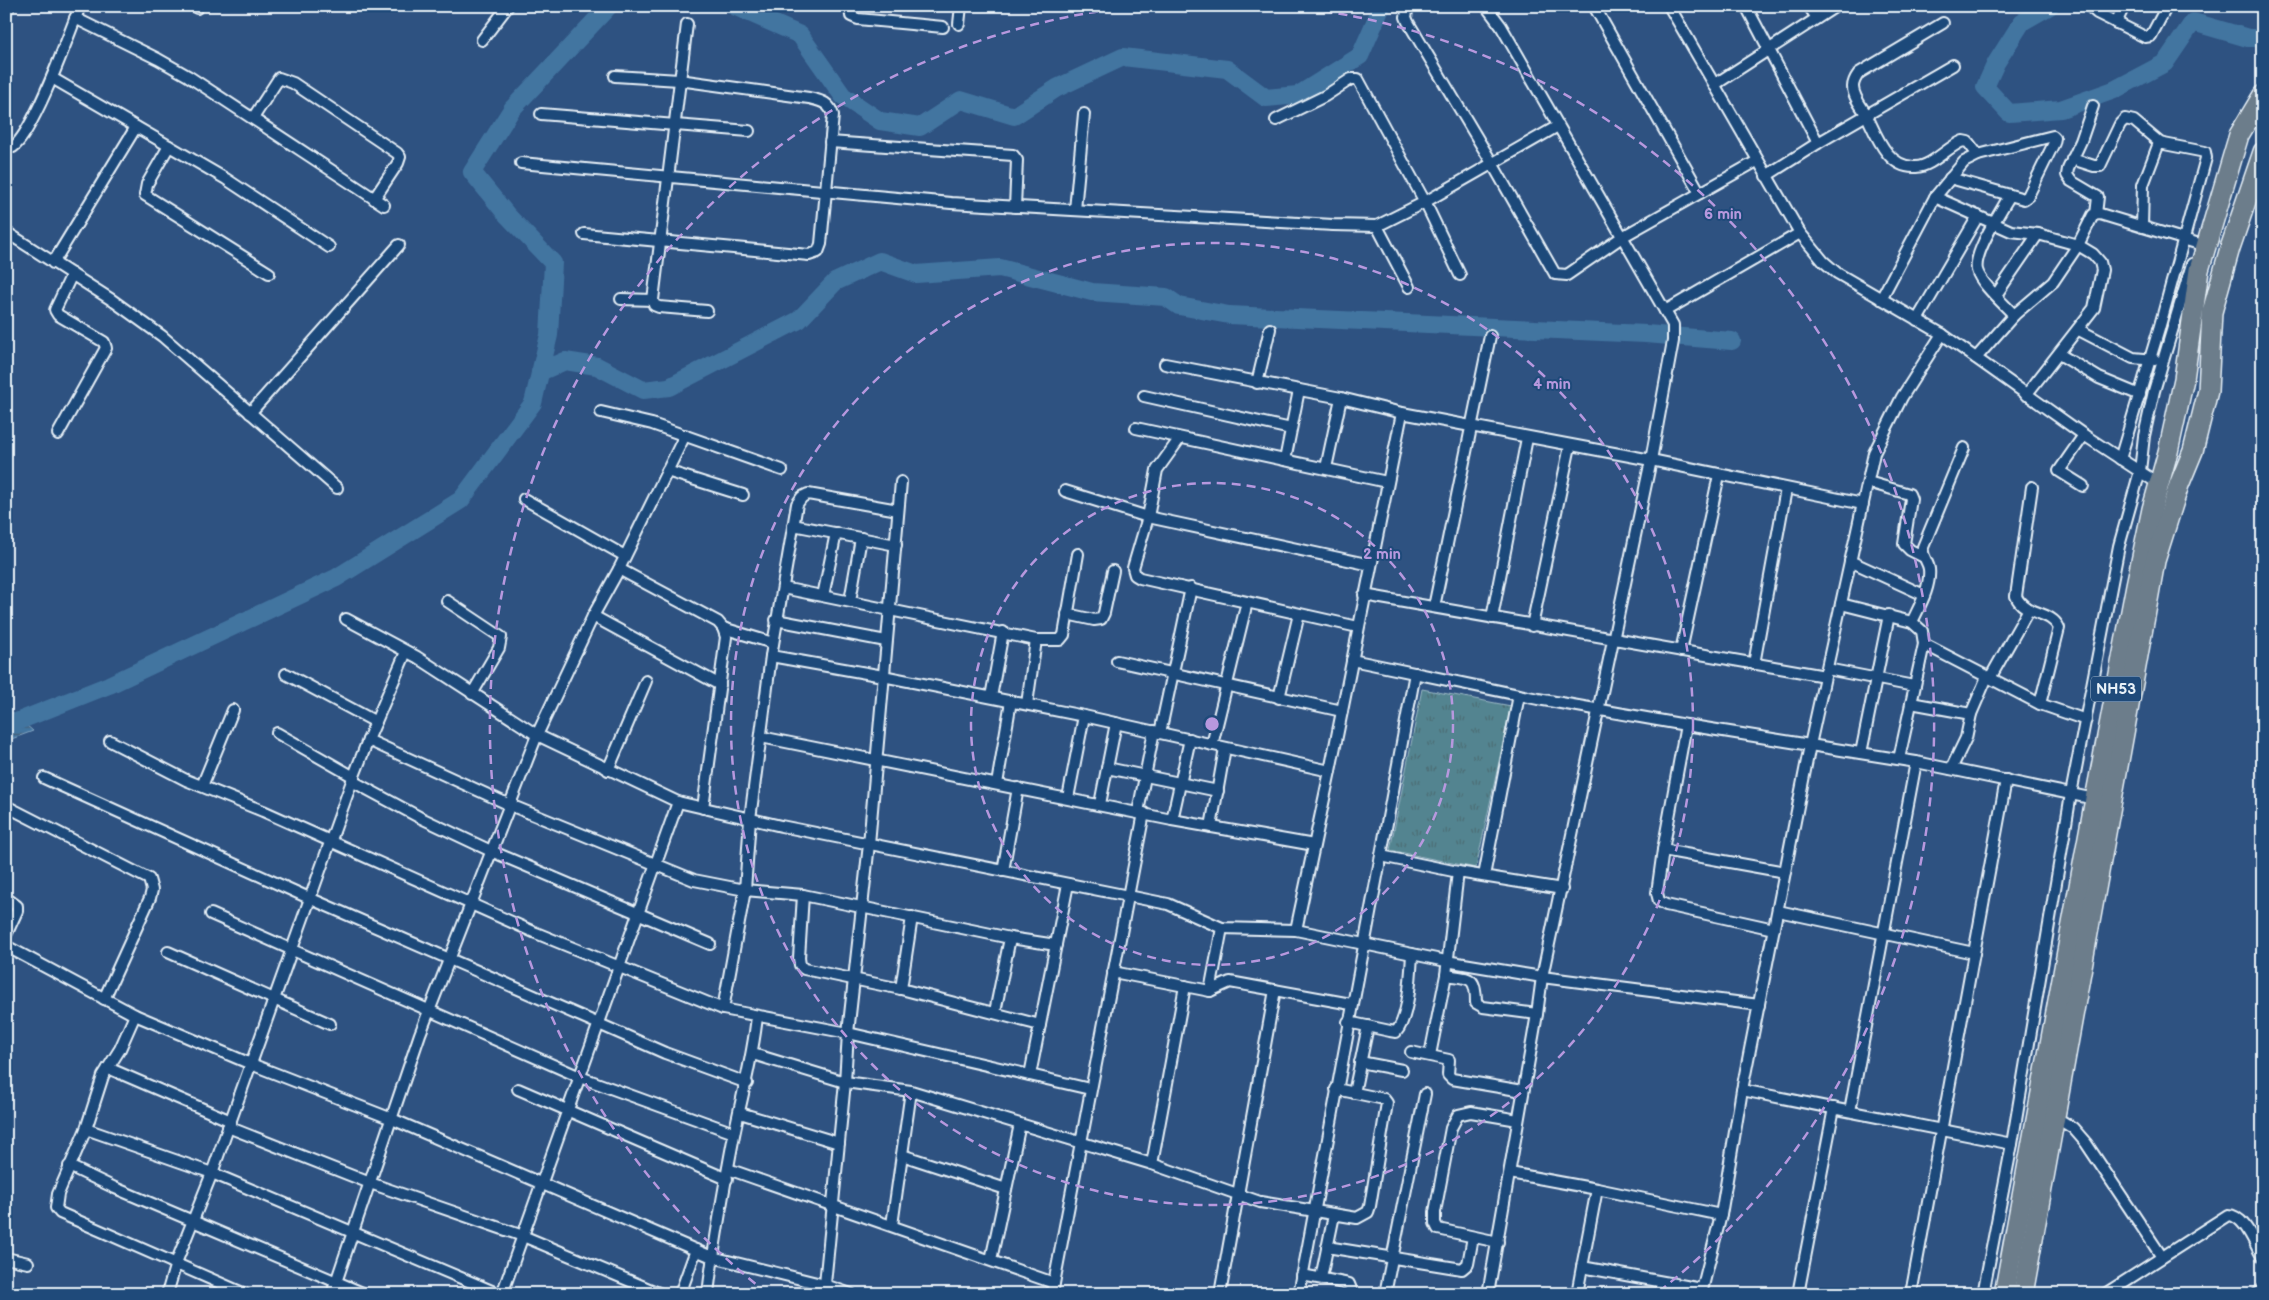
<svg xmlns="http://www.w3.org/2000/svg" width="2269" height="1300" font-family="'Balsamiq Sans',sans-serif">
  <defs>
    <pattern id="grass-tufts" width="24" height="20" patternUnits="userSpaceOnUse" patternTransform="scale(1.25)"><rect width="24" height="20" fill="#528490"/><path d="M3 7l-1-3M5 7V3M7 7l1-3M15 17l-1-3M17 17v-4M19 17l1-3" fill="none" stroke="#4d6c74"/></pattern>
    <pattern id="water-rules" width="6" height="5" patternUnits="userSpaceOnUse" patternTransform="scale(1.25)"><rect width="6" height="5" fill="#4375a0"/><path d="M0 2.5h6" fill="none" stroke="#445e75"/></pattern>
  </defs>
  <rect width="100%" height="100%" fill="#2e5281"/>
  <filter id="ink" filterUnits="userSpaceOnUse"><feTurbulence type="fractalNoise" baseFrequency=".02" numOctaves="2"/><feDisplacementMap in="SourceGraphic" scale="10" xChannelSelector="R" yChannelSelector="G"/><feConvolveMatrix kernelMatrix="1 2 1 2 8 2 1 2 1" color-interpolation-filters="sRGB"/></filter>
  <g filter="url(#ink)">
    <!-- grass -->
    <polygon fill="url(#grass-tufts)" stroke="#9dbac4" points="1422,689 1511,706 1476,868 1390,850"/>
    <!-- water -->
    <polygon fill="url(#water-rules)" stroke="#85a7c3" points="10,711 33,731 6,741 6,712"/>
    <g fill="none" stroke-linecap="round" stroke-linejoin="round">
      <!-- river -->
      <g stroke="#4375a0" stroke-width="18">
        <polyline points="734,6 800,35 843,96 880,121 920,127 961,100 1014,116 1057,88 1123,57 1227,69 1266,98 1298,95 1360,56 1382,6"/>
        <polyline points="2050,6 2022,22 1996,63 1985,87 2009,113 2061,109 2114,90 2165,63 2193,22 2248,38 2263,38"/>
        <polyline points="540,372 565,361 597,366 643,390 669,387 799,320 835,282 880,261 916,274 1000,268 1092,292 1166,297 1179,306 1229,315 1646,334 1732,341"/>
        <polyline points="6,726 109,685 336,578 461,500 533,403 549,335 553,263 507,215 472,172 512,109 609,6"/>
      </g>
      <defs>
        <g id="street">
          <polyline points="850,6 851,16 858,19 943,27"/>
          <polyline points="1408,6 1406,17 1408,22 1492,163 1555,274 1567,275 1622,237 1757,161"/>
          <polyline points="1486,6 1501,26 1673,325 1673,341 1651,460 1542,977 1537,1014 1488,1294"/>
          <polyline points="1594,6 1700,193"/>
          <polyline points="1669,6 1800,233 1823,261 1837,273 1942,334 2084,435 2159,484"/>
          <polyline points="1746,6 1818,143"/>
          <polyline points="1809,6 1817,18"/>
          <polyline points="2089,6 2097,13 2145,37 2151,36 2167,6"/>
          <polyline points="197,8 198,6"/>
          <polyline points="6,12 9,6"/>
          <polyline points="75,18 158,59 188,76 384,205"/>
          <path d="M1943,23L1859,73C1856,77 1853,81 1853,87C1853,96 1861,106 1866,114C1876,134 1887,169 1916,167C1933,166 1947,147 1963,141L1968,142L1978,155"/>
          <polyline points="2116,23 2124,6"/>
          <polyline points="959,24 961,6"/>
          <polyline points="482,40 508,6"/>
          <polyline points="52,78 226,179 329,247"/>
          <polyline points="1714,85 1836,6"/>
          <polyline points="2093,106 2081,141 2068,169 2067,175 2071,181 2098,197 2096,214"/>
          <polyline points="541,114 749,131"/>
          <polyline points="253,118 279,78 293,83 397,153 400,157 398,163 374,199"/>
          <polyline points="1276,120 1325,96 1351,79 1358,79 1425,202 1460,275"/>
          <polyline points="830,142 1013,155 1017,160 1015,207"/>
          <path d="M6,146L13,147C34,132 69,34 80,6"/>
          <polyline points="169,146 147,184 145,195 269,273"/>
          <polyline points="2072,159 2094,166 2100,166 2120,124 2125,119 2134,121 2159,142"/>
          <polyline points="521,163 951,203 1333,225 1377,226 1425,202 1558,126"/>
          <polyline points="1766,176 1818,143 1953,65"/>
          <polyline points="1950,178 2010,195"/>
          <polyline points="1935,197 2011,231 2038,234 2078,245 2093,254 2100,262 2102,270 2094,308 2026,395"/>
          <polyline points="1075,210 1084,114"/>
          <polyline points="1377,226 1409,287"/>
          <polyline points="6,232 112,300 162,336 337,488"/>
          <path d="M584,234L809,255L818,252L821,244L833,115C829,102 821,101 809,98L679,80L615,76"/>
          <polyline points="53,263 136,127"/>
          <polyline points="1996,295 2038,234"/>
          <polyline points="621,299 653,300 687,24"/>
          <path d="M1881,299L1935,197L1964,162L1978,155L2053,136L2055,138L2054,143L2028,196L2024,199L2010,195C2001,211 1973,253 1977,270C1980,283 2004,304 2014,315"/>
          <polyline points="653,300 654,305 659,307 707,311"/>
          <polyline points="1665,311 1800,233"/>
          <polyline points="1917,320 1978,216"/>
          <polyline points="2079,330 2133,358 2155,360"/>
          <polyline points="2059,354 2099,378 2140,395"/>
          <polyline points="1976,358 2014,315 2053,282 2078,245 2093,215 2100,214 2206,246"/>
          <polyline points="1165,364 1341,398 1402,413"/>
          <polyline points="1257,383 1270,329"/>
          <polyline points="1144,396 1291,429"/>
          <polyline points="601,412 652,424 782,470"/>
          <polyline points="250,413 399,245"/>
          <polyline points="1136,428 1387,482"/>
          <polyline points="58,434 106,348 104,342 58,315 55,310 72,274"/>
          <polyline points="1180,438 1157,470 1148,517 1133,568 1135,575 1140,578 1358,627"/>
          <polyline points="2120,459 2159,329 2206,158 2205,152 2159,143 2143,185 2142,227"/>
          <polyline points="1285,460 1299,390"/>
          <polyline points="1326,468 1341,398"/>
          <polyline points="667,471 743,495"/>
          <polyline points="1868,482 1909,494 1911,499 1904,544 1910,550 1924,557"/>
          <polyline points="2083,486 2059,471 2084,435"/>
          <path d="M2032,487L2016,596C2023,615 2051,610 2059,628L2040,704"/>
          <polyline points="1065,491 1148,517 1371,565"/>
          <polyline points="524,499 625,556"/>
          <polyline points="793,525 896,545"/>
          <polyline points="1850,561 1924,595"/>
          <polyline points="619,569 718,622 723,628 726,637 703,808"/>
          <polyline points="783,588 1036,640 1060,640 1064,635 1078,554"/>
          <polyline points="1364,595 1825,676"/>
          <polyline points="823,596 836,533"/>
          <polyline points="447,601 501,637 499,648 472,694"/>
          <polyline points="850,601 861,538"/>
          <polyline points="1841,604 1912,622 1922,631 1924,644 2040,704 2086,720"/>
          <polyline points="1434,607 1490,336"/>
          <polyline points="1067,614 1094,620 1101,619 1104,613 1113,571"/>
          <polyline points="593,616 720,685"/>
          <polyline points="1492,618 1527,438"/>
          <polyline points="346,619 417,657 537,735 678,802 502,1294"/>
          <polyline points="776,620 886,641"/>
          <path d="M1912,622C1919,607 1931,587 1929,569C1928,561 1921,556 1923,547L1964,448"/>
          <polyline points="1532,626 1570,446"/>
          <polyline points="723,628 773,643"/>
          <polyline points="1681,651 1719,475"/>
          <polyline points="771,656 883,676 1084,716 1330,771 1296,930"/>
          <polyline points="1352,660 1538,699 1686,725 1916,762 2095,799"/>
          <polyline points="1117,661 1342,711"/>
          <polyline points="1754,664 1786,489"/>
          <polyline points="1827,669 1914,686"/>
          <polyline points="286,674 376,722"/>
          <polyline points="1990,678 2029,609"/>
          <polyline points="991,697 1003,632"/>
          <polyline points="1279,698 1299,614"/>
          <polyline points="1911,703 1971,714"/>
          <polyline points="1027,704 1036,640"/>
          <polyline points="1686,725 1663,850 1657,893 1659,901 1666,905 1774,929"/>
          <polyline points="277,733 354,777"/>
          <polyline points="1160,733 1191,588"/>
          <polyline points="761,737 1172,820 1314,845"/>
          <polyline points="368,740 510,805 694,880 745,890 803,895 1010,938 1056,945"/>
          <polyline points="110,741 186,780 263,811 536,933 723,1009 848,1033 1090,1089"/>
          <polyline points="1212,745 1247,602"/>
          <polyline points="1861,753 1889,615"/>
          <polyline points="1899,759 1924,644"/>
          <polyline points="1107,768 1218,791"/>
          <polyline points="1951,769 1966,738 1971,714 1987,677"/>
          <polyline points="608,770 646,681"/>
          <polyline points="1330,771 1402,413 1651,460 1863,504"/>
          <polyline points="44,778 309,898 599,1024 665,1053 747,1083"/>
          <polyline points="352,781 419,817 491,851 710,944"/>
          <polyline points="997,784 1011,701"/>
          <polyline points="202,786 233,710"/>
          <polyline points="1068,798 1084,716"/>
          <polyline points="678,802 781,826 1168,904 1222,928 1296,930 1446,961 1542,977 1759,1005"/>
          <polyline points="1100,804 1116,723"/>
          <polyline points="6,806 149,879 152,890 150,898 104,999"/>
          <polyline points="1138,812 1154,731"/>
          <polyline points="1172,820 1190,739"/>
          <polyline points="1211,827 1225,748"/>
          <polyline points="1663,850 1785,872"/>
          <polyline points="1381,856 1458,872"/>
          <polyline points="1003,871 1018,788"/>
          <polyline points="1484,876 1519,695"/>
          <polyline points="803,895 799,958 800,965 804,969 901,989 1040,1025"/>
          <polyline points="6,898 17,906 17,911 6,935"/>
          <polyline points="1778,911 1974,953"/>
          <polyline points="211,914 580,1077 734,1133"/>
          <polyline points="6,946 135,1015 251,1064 392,1119 712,1257 825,1285 851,1294"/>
          <polyline points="168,952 330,1024"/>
          <polyline points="1113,972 1210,991 1222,928"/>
          <path d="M1446,975C1470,979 1476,975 1476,1003L1483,1007L1537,1014"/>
          <polyline points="901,989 912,917"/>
          <polyline points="1210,991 1230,982 1351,1004"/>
          <polyline points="723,1009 745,890 750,819 771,656 797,504 802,497 808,494 898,510"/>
          <polyline points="995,1012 1010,938"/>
          <polyline points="135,1015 120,1049 103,1076 86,1129 58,1194 56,1208 60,1213 245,1294"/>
          <path d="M1348,1022L1390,1031L1396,1032C1409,1018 1411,973 1412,954"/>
          <polyline points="1411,1052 1449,1060 1448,1075 1452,1079 1523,1091"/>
          <polyline points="753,1054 845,1082 911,1091 1152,1164 1260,1202 1357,1218 1368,1212 1370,1206 1387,1103 1384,1099 1336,1089"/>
          <polyline points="1430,1055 1446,975 1458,872 1562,889"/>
          <polyline points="1360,1062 1402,1070"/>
          <polyline points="108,1068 231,1121"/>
          <polyline points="1030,1075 1068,884"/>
          <polyline points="518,1089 727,1179"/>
          <polyline points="1742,1090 2012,1144"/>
          <polyline points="1354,1093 1368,1026"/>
          <polyline points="1850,1111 1916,762"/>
          <polyline points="740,1113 839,1143"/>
          <polyline points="2055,1117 2073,1128 2086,1143 2162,1257"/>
          <polyline points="228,1127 370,1183 523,1236 661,1294"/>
          <polyline points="86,1129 212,1173 499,1294"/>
          <polyline points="902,1155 1006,1189"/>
          <polyline points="1152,1164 1185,986"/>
          <polyline points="69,1166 115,1188 365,1294"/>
          <polyline points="728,1169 1054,1283"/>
          <polyline points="1510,1173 1597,1189 1721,1215"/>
          <polyline points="1597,1189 1582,1267 1702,1289"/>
          <polyline points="892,1225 911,1091"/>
          <polyline points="1498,1242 1438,1229 1435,1223 1435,1212 1451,1128 1458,1115 1471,1112 1518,1120"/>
          <polyline points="1327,1247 1462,1269 1468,1264 1473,1237"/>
          <polyline points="6,1258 28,1263"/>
          <polyline points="991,1260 1020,1124"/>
          <polyline points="1302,1275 1349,1284 1353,1294"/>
          <polyline points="1321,1278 1334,1215"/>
          <polyline points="167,1294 176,1263 212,1173 352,781 368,740 406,652"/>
          <polyline points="332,1294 420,1034 537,735 593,616 619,569 685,435"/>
          <polyline points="680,1294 696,1250"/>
          <path d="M708,1294C714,1241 724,1188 734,1135C742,1095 753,1057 757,1016"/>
          <polyline points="824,1294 845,1082 848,1033 869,844 901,482"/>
          <polyline points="1052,1294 1144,813"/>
          <polyline points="1220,1294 1275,990"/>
          <polyline points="1299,1294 1415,673"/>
          <polyline points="1385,1294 1425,1094"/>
          <polyline points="1577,1294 1582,1267"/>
          <polyline points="1701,1294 1721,1215 1742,1090 1810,745 1874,453 1902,397 1942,334"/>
          <polyline points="1798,1294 1834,1108"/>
          <polyline points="1911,1294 2006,780"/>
          <polyline points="1983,1294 2012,1144 2071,794 2119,546 2140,471 2144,436 2154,391 2192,264"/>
          <path d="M2105,1294L2228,1215C2245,1215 2255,1245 2263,1258"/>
          <polyline points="2257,1294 2263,1289"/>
        </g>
        <g id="highway">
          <polyline points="2004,1294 2095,799 2136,585 2152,509 2168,452 2184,379 2199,270 2239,135 2263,95"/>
          <polyline points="2023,1294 2155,561 2179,485 2193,451 2208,391 2212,312 2230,248 2263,152"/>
        </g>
      </defs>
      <!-- street casing -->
      <use href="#street" stroke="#e8f1f8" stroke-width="14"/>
      <!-- highway casing -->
      <use href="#highway" stroke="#e8f1f8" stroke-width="22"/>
      <!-- street -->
      <use href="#street" stroke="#1f4a7a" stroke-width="10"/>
      <!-- highway -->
      <use href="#highway" stroke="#6c7d8b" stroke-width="19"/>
    </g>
  </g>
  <!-- distance rings -->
  <g fill="none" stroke="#b798de" stroke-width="2.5" stroke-dasharray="9 6">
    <circle cx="1212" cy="724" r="241"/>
    <circle cx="1212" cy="724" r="481"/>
    <path d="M767 1293A722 722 0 0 1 1130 7M1294 7A722 722 0 0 1 1657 1293"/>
  </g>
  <g text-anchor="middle" stroke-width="4" stroke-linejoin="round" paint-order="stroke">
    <!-- shield labels -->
    <rect fill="#1f4a7a" stroke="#acbfd2" stroke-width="1" x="2091" y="676.5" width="50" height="25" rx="4"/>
    <g font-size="15" font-weight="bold" fill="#e8f1f8">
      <text x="2116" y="694">NH53</text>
    </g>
  </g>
  <circle cx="1212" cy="724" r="8" fill="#b798de" stroke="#1f4a7a" stroke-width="2.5"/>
  <g font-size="15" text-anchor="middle" font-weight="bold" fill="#b798de" stroke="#1f4a7a" stroke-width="4" stroke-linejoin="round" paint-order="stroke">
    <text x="1723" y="219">6 min</text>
    <text x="1552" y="389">4 min</text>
    <text x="1382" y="559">2 min</text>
  </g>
  <!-- margin -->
  <rect width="2269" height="1300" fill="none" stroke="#1f4a7a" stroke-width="25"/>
  <rect x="12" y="12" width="2244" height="1275" fill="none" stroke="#e8f1f8" stroke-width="2" filter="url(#ink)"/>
</svg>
